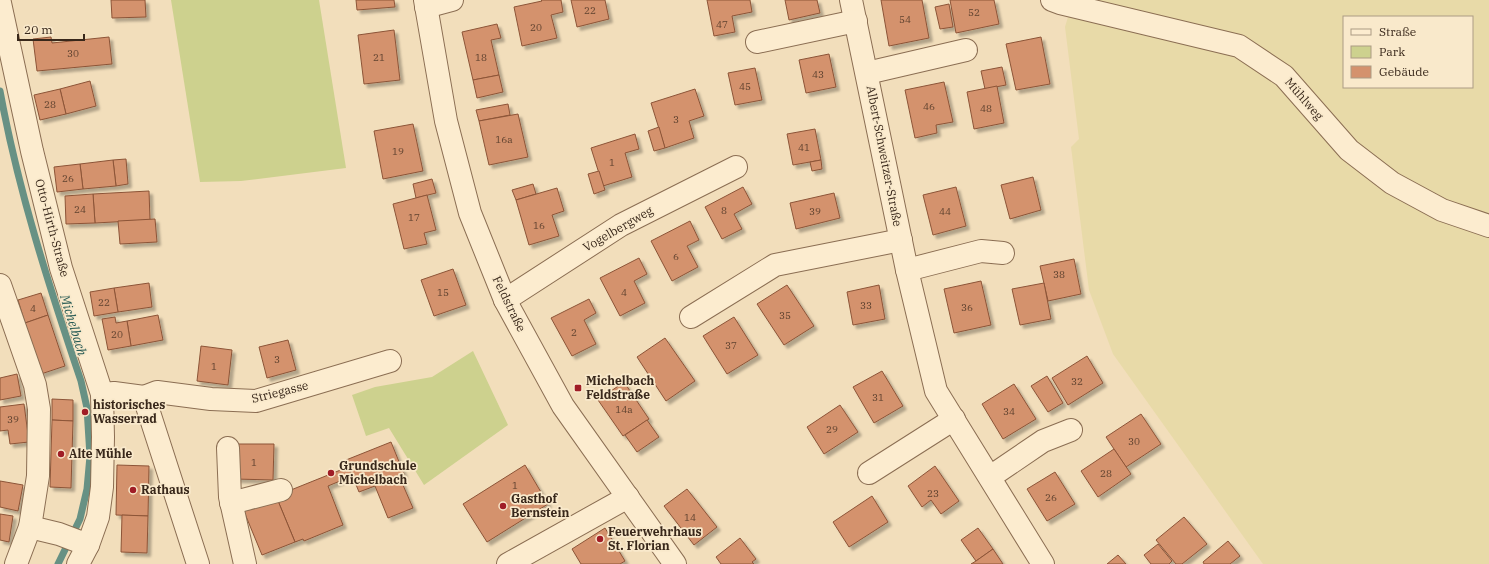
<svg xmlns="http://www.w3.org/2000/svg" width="1489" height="564" font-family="'IBM Plex Serif',serif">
  <defs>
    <filter id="shadow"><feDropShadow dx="3.5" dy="3.5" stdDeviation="1" flood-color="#0004"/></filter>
  </defs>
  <rect width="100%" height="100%" fill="#f2debb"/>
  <!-- farmland -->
  <path fill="#e8daa8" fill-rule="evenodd" d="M1073,0H1489V564H1263L1113,354L1089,290L1071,147L1079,139L1065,27ZM1344,17H1472V87H1344Z"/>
  <!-- green -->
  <g fill="#cdd18e">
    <polygon points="171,0 319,0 346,168 241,181 200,182"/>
    <polygon points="473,351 508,425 424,485 389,428 366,436 352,395 375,387 432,377"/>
  </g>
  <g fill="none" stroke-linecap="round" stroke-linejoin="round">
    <!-- stream -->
    <path stroke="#679184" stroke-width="7" d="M0,91C18,190 49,286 81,381L87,408L90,456L87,489L80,519L58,564"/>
  </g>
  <!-- building -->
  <g fill="#d4926d" stroke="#8c5437" filter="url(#shadow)">
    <polygon points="111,0 145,0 146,17 112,18"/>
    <polygon points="356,0 394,0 395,7 357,10"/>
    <polygon points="541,0 561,0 563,12 551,15 557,38 522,46 514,7 542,1"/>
    <polygon points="571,0 605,0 609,19 577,27"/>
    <polygon points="707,0 750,0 752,12 732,16 735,32 714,36"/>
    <polygon points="785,0 817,0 820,13 789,20"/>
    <polygon points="881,0 922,0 929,38 889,46"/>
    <polygon points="950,0 994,0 999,24 956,33"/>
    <polygon points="949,4 953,27 940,29 935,7"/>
    <polygon points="497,24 501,38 491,40 499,75 473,80 462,32"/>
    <polygon points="394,30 400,80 364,84 358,35"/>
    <polygon points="51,37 52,43 109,37 112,64 37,71 33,39"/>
    <polygon points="1041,37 1050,84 1016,90 1006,44"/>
    <polygon points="829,54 836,87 806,93 799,60"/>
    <polygon points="1002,67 1006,85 985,89 981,71"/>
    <polygon points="755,68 762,100 735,105 728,73"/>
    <polygon points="499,75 503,92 477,98 473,80"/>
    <polygon points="90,81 96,106 66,114 60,89"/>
    <polygon points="944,82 953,122 936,125 937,133 915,138 905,90"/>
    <polygon points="997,86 1004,123 974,129 967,92"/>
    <polygon points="60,89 66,114 40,120 34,95"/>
    <polygon points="695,89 704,116 689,121 694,138 665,148 651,103"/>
    <polygon points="508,104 510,115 479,121 476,110"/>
    <polygon points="518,114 528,157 489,165 479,121"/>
    <polygon points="413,124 423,171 383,179 374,131"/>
    <polygon points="659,127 665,148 654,151 648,131"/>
    <polygon points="815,129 821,160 793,165 787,134"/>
    <polygon points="635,134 639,149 625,153 632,177 603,186 591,148"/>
    <polygon points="126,159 128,184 116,186 113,160"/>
    <polygon points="113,160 116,186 83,189 80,164"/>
    <polygon points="821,160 822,169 812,171 810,162"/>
    <polygon points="80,164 83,189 57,192 54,167"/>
    <polygon points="599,171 605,190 594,194 588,174"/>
    <polygon points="1033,177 1041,210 1010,219 1001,185"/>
    <polygon points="432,179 436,193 416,198 413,184"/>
    <polygon points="533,184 536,194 516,200 512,190"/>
    <polygon points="743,187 752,204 734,214 742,229 722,239 705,207"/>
    <polygon points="956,187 966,226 933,235 923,195"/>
    <polygon points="557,188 564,211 552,215 559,236 529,245 516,200"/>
    <polygon points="149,191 150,220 95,223 93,194"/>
    <polygon points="834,193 840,218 796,229 790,203"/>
    <polygon points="93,194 95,223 66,224 65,196"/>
    <polygon points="427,195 436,230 424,233 427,244 404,249 393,204"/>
    <polygon points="155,219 157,242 120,244 118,221"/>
    <polygon points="690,221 699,240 687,246 698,267 672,281 651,241"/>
    <polygon points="639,258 647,274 634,281 645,303 620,316 600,278"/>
    <polygon points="1074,259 1081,294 1048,301 1040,266"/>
    <polygon points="453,269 466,305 434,316 421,280"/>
    <polygon points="981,281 991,325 954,333 944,289"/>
    <polygon points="149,283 152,307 118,312 114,288"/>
    <polygon points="1044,283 1051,319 1020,325 1012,289"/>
    <polygon points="787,285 814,326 784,345 757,304"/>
    <polygon points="879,285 885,319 853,325 847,292"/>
    <polygon points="114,288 118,312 94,316 90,292"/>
    <polygon points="41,293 48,315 25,323 18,300"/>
    <polygon points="589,299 596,313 584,320 596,344 572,356 551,318"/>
    <polygon points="48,315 65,366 41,374 25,323"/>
    <polygon points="158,315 163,340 131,346 127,321"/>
    <polygon points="115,317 116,323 127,321 131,346 108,350 102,319"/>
    <polygon points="734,317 758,355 727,374 703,336"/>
    <polygon points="665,338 695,381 666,401 637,357"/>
    <polygon points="288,340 296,370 267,378 259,347"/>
    <polygon points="201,346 232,350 228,385 197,381"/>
    <polygon points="1087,356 1103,383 1068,405 1052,378"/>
    <polygon points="882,371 903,406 874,423 853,387"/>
    <polygon points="17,374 21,396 0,400 0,378"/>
    <polygon points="1047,376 1063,403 1048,412 1031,386"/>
    <polygon points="624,382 649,419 623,436 598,400"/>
    <polygon points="1014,384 1036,419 1003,439 982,404"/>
    <polygon points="52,399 73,400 73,421 52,420"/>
    <polygon points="24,404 29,442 10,444 8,430 0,431 0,407"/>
    <polygon points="840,405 858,432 824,454 807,427"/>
    <polygon points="1141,414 1161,444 1126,467 1106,437"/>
    <polygon points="52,420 73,421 71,488 50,487"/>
    <polygon points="647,420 659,437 637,452 625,435"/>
    <polygon points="391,442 404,474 399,476 413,508 388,518 375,486 359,492 346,460"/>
    <polygon points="236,444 274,444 273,480 235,479"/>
    <polygon points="1114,449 1131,474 1098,497 1081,471"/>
    <polygon points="117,465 149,466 148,516 116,515"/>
    <polygon points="525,465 548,504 487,542 463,504"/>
    <polygon points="935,466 959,501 941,514 931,500 922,507 908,486"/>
    <polygon points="348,467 352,476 328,486 343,525 304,541 303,539 295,542 276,496"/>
    <polygon points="1055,472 1075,504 1047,521 1027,489"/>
    <polygon points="0,481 23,485 18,511 0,507"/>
    <polygon points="687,489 717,527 694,545 664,506"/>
    <polygon points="276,496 295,542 262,555 243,509"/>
    <polygon points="872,496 888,522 849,547 833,522"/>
    <polygon points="0,514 13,516 9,542 0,540"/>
    <polygon points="122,515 148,516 147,553 121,552"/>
    <polygon points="1184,517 1207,544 1182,564 1176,564 1156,540"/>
    <polygon points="605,528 625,561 620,564 581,564 572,549"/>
    <polygon points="978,528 993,549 976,561 961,540"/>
    <polygon points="740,538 756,559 752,562 754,564 721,564 716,557"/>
    <polygon points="1228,541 1240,556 1230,564 1204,564 1203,562"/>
    <polygon points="1158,544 1172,561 1169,564 1151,564 1144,555"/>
    <polygon points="993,549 1003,564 971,564 976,561"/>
    <polygon points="1118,555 1126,564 1107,564"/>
  </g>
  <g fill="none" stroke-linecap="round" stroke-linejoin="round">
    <defs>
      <g id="minor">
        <polyline points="425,0 446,121 470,213 505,300 563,406 675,564"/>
        <polyline points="851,0 907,270 936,391 1043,564"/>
        <polyline points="1052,0 1060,3 1239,46 1284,76 1349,150 1392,183 1442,210 1489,226"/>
        <polyline points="0,3 32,151 61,268 102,394 103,437 102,487 98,517 88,545 78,564"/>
        <polyline points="426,7 452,0"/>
        <polyline points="757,42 856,21"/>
        <polyline points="867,73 966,50"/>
        <polyline points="907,270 981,251 1003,253"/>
        <polyline points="0,285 35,385 39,409 38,476 30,527 16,564"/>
        <polyline points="505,300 621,225 736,167"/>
        <polyline points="691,317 775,265 901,240"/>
        <polyline points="102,394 114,393 144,397 198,564"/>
        <polyline points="144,397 157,392 211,399 256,401 390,361"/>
        <polyline points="228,448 230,497 245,564"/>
        <polyline points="869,473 954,419"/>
        <polyline points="990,477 1043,441 1071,430"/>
        <polyline points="231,503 281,490"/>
        <polyline points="30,527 59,534 88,545"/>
        <polyline points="508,564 628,497"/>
      </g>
    </defs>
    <!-- minor casing -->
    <use href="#minor" stroke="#8b6e53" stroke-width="24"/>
    <!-- minor -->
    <use href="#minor" stroke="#fceccf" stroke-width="22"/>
  </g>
  <!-- markers -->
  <g fill="#a01d26" stroke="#f9e9cb" stroke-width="1.5">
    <rect x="574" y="384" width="8" height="8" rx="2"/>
    <circle cx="85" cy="412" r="4"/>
    <circle cx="61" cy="454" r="4"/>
    <circle cx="331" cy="473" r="4"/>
    <circle cx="133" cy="490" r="4"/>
    <circle cx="503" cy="506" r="4"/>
    <circle cx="600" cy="539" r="4"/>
  </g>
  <g text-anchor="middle" stroke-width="3.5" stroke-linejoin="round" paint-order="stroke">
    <!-- number labels -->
    <g font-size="10" fill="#5f422f">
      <text x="590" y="14">22</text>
      <text x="974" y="16">52</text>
      <text x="905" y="23">54</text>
      <text x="722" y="28">47</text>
      <text x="536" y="31">20</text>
      <text x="73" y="57">30</text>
      <text x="379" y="61">21</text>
      <text x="481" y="61">18</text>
      <text x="818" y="78">43</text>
      <text x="745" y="90">45</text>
      <text x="50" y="108">28</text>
      <text x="929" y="110">46</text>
      <text x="986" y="112">48</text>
      <text x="676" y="123">3</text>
      <text x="504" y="143">16a</text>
      <text x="804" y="151">41</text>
      <text x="398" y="155">19</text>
      <text x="612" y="166">1</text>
      <text x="68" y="182">26</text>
      <text x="80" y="213">24</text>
      <text x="724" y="214">8</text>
      <text x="815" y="215">39</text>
      <text x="945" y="215">44</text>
      <text x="414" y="221">17</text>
      <text x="539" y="229">16</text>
      <text x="676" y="260">6</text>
      <text x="1059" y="278">38</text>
      <text x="443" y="296">15</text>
      <text x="624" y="296">4</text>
      <text x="104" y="306">22</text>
      <text x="866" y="309">33</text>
      <text x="967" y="311">36</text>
      <text x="33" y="312">4</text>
      <text x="785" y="319">35</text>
      <text x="574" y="336">2</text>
      <text x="117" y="338">20</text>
      <text x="731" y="349">37</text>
      <text x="277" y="363">3</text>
      <text x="214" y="370">1</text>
      <text x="1077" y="385">32</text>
      <text x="878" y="401">31</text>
      <text x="624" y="413">14a</text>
      <text x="1009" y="415">34</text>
      <text x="13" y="423">39</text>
      <text x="832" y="433">29</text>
      <text x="1134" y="445">30</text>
      <text x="254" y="466">1</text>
      <text x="1106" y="477">28</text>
      <text x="515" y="489">1</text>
      <text x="933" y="497">23</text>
      <text x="1051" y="501">26</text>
      <text x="690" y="521">14</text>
    </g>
    <!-- street labels -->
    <g font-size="12" fill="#38271a" stroke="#f9e9cb">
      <text transform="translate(1304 99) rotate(49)" y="4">Mühlweg</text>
      <text transform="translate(884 156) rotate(79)" y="4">Albert-Schweitzer-Straße</text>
      <text transform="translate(52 228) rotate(75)" y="4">Otto-Hirth-Straße</text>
      <text transform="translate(618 229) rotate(-30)" y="4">Vogelbergweg</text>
      <text transform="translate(509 304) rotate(64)" y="4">Feldstraße</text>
      <text transform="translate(280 392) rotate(-14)" y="4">Striegasse</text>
    </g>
    <!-- poi labels -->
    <g font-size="12" font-weight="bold" fill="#38271a" stroke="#f9e9cb" text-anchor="start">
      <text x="586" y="385">Michelbach<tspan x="586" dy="14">Feldstraße</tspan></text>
      <text x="93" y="409">historisches<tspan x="93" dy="14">Wasserrad</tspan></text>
      <text x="69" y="458">Alte Mühle</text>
      <text x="339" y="470">Grundschule<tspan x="339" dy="14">Michelbach</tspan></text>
      <text x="141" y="494">Rathaus</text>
      <text x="511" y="503">Gasthof<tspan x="511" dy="14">Bernstein</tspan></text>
      <text x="608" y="536">Feuerwehrhaus<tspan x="608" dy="14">St. Florian</tspan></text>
    </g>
    <!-- water labels -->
    <g font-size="13" font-style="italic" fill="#275a54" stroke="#f9e9cb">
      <text transform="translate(74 325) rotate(73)" y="5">Michelbach</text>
    </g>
  </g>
  <!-- legend -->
  <rect x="1343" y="16" width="130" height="72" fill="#f9e9cb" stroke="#ac9b84"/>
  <rect x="1351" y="29" width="20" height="6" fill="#fceccf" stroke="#ac9b84"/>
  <text x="1379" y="36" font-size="12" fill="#38271a">Straße</text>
  <rect x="1351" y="46" width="20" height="12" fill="#cdd18e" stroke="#ac9b84"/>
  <text x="1379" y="56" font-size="12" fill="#38271a">Park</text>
  <rect x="1351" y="66" width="20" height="12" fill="#d4926d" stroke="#ac9b84"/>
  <text x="1379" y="76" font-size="12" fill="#38271a">Gebäude</text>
  <!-- scale -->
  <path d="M18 34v6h66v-6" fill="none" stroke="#38271a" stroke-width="2"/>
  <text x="24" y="34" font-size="12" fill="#38271a" stroke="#f9e9cb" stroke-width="3" paint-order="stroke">20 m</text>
</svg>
